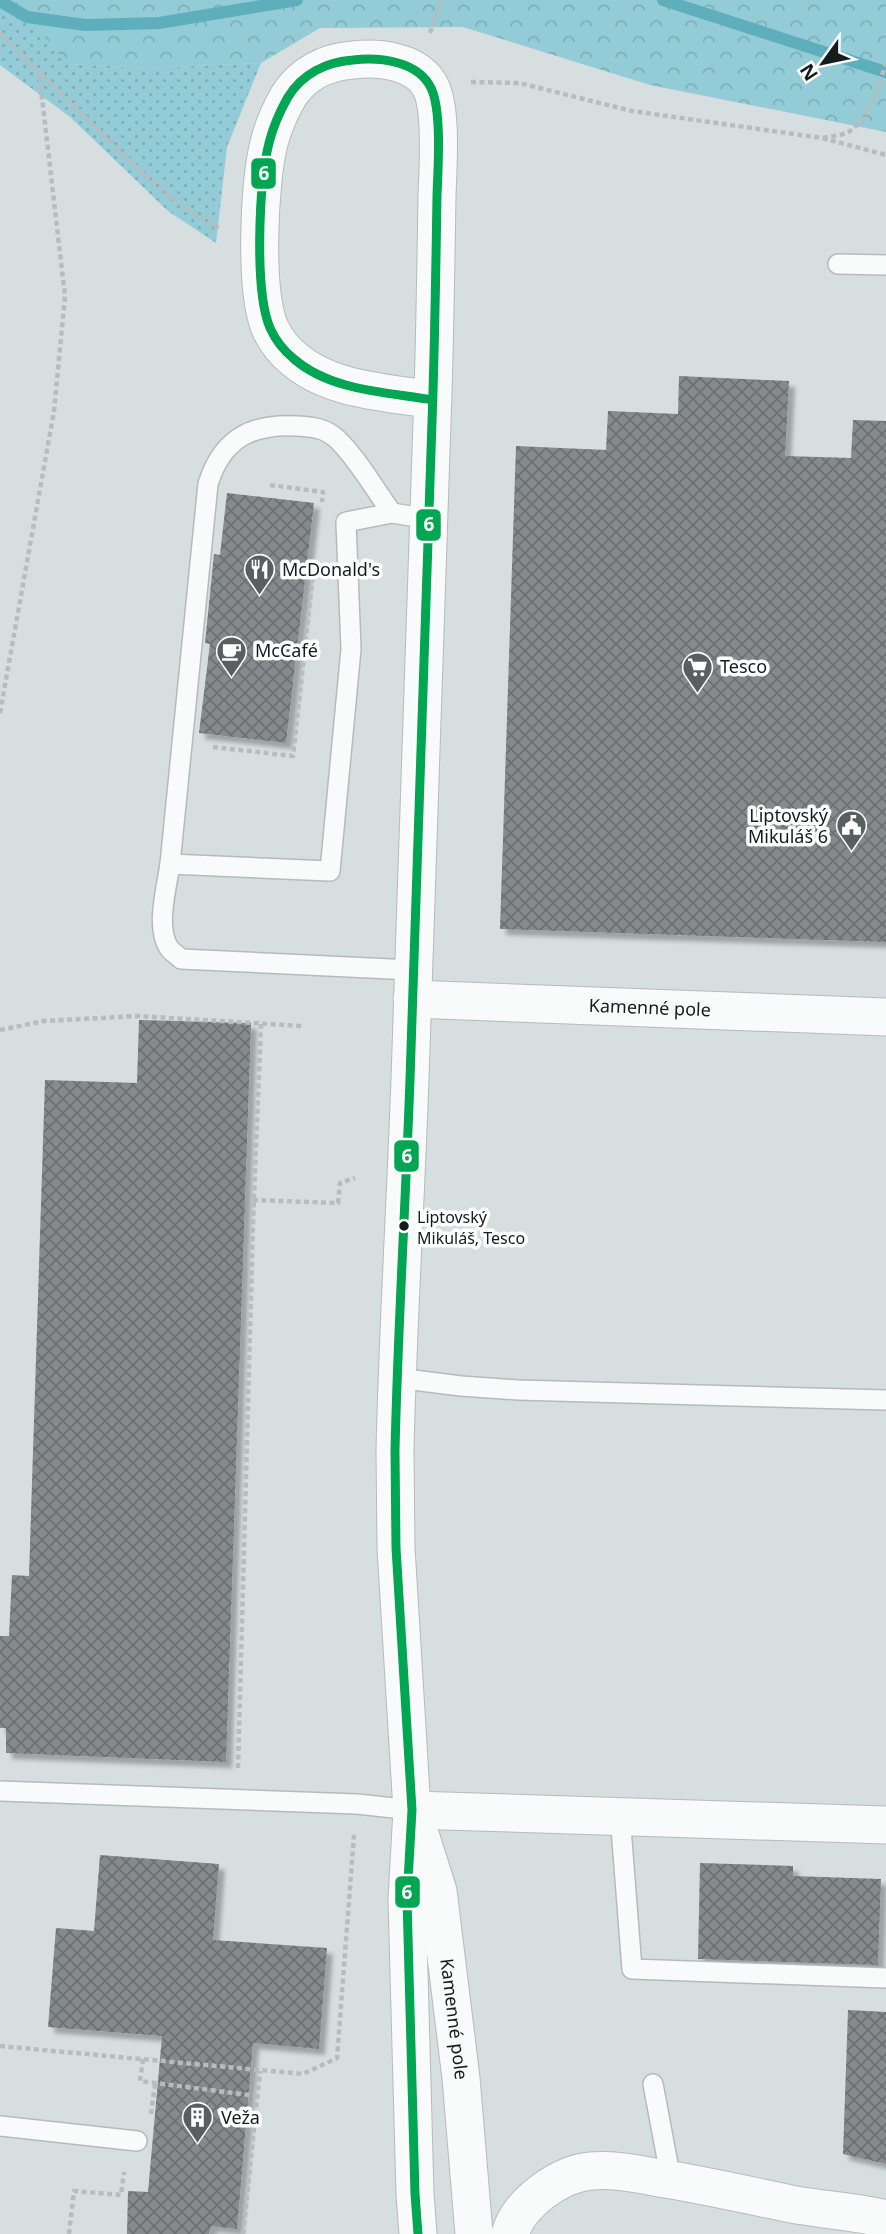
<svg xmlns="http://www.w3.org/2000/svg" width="886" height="2234" font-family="'Noto Sans',sans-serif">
  <defs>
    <pattern id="grass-dots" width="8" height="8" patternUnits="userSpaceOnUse" patternTransform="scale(1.75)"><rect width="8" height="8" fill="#93ccd6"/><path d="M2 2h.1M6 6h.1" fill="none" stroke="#7eafb7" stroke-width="1.8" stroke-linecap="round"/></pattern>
    <pattern id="forest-crowns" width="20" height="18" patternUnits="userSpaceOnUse" patternTransform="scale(1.75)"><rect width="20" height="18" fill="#93ccd6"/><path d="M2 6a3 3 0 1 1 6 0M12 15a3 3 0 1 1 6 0" fill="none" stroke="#7eafb7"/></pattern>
    <pattern id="building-cross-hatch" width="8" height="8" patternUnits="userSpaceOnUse" patternTransform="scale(1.75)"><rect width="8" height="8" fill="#858a8c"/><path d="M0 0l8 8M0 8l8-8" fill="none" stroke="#6c7072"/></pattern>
    <filter id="shadow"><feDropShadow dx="6" dy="6" stdDeviation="2" flood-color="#0004"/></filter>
  </defs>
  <rect width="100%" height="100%" fill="#d6dee0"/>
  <!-- grass -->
  <polygon fill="url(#grass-dots)" points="0,0 15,0 68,64 150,68 261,63 227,147 216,243 168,211 70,117 0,65"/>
  <!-- forest -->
  <polygon fill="url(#forest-crowns)" points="15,0 886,0 886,132 650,85 463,27 320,28 261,63 150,68 67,64"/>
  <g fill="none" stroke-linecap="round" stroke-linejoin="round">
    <!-- stream -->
    <g stroke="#5eafbb" stroke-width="12">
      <polyline points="663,0 886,72"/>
      <polyline points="0,1 27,17 85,25 159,23 297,0"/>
    </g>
  </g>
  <!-- building -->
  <g fill="url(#building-cross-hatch)" filter="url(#shadow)">
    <polygon points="679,376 789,381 785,456 851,458 853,420 886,421 886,942 500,929 516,446 606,450 608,411 678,414"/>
    <polygon points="227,493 314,503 286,743 199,733 210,644 205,643 214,554 220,555"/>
    <polygon points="139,1020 251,1023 226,1762 6,1753 6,1728 0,1728 0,1636 9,1636 12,1575 29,1576 45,1080 137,1083"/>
    <polygon points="100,1855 219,1864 213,1940 327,1948 319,2049 253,2043 237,2229 211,2226 209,2234 127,2234 128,2191 148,2192 162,2036 48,2027 56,1928 94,1931"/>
    <polygon points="700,1863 793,1866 793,1876 881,1879 878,1965 698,1959"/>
    <polygon points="848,2010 886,2012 886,2164 843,2154"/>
  </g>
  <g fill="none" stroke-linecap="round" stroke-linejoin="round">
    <defs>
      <g id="lane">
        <polyline points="838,264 886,265"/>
        <path d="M170,864L208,484C222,439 251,423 298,426C313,427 325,428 337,439C358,459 375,490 392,513"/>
        <path d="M412,970L181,959C177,955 172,952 169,948C155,927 167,887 170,864L330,871L351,649L346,522L392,513L430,519"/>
        <polyline points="397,1378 461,1386 518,1390 886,1400"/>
        <polyline points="0,1791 357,1804 412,1810"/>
        <polyline points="620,1815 632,1969 886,1978"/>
        <polyline points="653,2084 671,2180"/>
        <polyline points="0,2126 137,2141"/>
      </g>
      <g id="street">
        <path id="s1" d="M412,999L886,1017"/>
        <polyline points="412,1810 886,1825"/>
        <path id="s2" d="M419,1831L438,1891L461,2078L474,2234"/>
        <path d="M418,2234L415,2194L407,1899L412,1810L396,1548L395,1451C398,1317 407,1183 411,1049C418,830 426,611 433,392C435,326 436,261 437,195C438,169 442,110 431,88C418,61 380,57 353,60C326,62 302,74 288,97C280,111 273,127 269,143C259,183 254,290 270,328C275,339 284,351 294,359C331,391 387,392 433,400"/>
        <path d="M510,2234C519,2203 559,2174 591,2171C614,2169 637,2174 660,2178C704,2185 747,2195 791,2204C822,2210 855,2211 886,2219"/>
      </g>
    </defs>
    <!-- lane casing -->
    <use href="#lane" stroke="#b5bbbc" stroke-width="22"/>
    <!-- street casing -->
    <use href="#street" stroke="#b5bbbc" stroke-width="39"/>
    <!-- path -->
    <g stroke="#b9bcbd" stroke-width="4.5" stroke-dasharray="5 3.5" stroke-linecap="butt">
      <path d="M0,33C24,58 49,81 73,105C115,146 168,204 221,229"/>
      <polyline points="430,33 442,0"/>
      <polyline points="471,82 519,83 632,111 822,138 886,155"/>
      <path d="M823,138C831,136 843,136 850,131C870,117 879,85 886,63"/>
      <polyline points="270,485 323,492 322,502"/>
      <polyline points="0,713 54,411 65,296 39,72"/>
      <polyline points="213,747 293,756 313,573"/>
      <polyline points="0,1030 44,1021 138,1016 302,1026"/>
      <polyline points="253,1200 338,1203 340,1183 355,1178"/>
      <polyline points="238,1768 253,1222 261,1024"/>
      <polyline points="0,2046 303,2074 337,2058 354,1835"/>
      <polyline points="143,2059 140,2081 257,2096"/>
      <polyline points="151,2114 155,2084"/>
      <polyline points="69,2234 74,2191 121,2195 124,2172"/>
      <polyline points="243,2234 260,2071"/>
    </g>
    <!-- lane -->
    <use href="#lane" stroke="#f9fafa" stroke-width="19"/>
    <!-- street -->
    <use href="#street" stroke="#f9fafa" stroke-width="37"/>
    <defs>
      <path id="bus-1" d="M418,2234L415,2194L407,1899L412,1810L396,1548L395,1451C398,1317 407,1183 411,1049C418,830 426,611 433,392C435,326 436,261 437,195C438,169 442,110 431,88C418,61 380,57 353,60C326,62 302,74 288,97C280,111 273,127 269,143C259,183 254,290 270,328C275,339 284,351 294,359C331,391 387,392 433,400"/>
    </defs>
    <!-- bus-1 casing -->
    <use href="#bus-1" stroke="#fff" stroke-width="14"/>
    <!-- bus-1 -->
    <use href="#bus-1" stroke="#00a651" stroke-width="9"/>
  </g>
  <!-- icons -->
  <defs>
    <symbol id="restaurant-pin" viewBox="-11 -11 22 30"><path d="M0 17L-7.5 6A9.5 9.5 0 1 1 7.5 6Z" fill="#595f61" stroke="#fff"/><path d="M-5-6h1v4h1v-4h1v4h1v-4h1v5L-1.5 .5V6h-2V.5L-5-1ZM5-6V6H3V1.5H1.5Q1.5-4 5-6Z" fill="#fff"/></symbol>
    <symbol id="cafe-pin" viewBox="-11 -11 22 30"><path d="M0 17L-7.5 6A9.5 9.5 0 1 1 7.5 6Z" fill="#595f61" stroke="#fff"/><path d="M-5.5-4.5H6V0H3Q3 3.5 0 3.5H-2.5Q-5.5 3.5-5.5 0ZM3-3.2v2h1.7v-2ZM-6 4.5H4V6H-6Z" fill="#fff"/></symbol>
    <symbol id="supermarket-pin" viewBox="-11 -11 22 30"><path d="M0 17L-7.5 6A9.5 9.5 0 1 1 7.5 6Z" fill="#595f61" stroke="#fff"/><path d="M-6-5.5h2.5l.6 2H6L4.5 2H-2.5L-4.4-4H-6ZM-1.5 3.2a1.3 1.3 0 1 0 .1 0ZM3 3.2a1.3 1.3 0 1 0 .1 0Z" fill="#fff"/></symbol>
    <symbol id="civic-pin" viewBox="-11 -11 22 30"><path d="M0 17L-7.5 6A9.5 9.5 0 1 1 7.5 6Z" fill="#595f61" stroke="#fff"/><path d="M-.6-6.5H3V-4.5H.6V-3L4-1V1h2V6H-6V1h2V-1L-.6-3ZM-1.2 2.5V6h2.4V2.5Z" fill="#fff"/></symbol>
    <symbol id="building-pin" viewBox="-11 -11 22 30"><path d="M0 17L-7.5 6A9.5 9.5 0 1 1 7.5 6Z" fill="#595f61" stroke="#fff"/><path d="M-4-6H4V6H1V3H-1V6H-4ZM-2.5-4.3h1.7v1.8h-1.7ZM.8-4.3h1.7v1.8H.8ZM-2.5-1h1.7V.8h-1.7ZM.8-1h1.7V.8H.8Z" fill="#fff"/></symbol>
  </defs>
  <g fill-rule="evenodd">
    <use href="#restaurant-pin" x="242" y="552" width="35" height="47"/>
    <use href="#cafe-pin" x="214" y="634" width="35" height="47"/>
    <use href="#supermarket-pin" x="680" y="650" width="35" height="47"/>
    <use href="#civic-pin" x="834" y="808" width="35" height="47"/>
    <use href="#building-pin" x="180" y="2100" width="35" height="47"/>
  </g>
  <!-- markers -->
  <circle fill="#161b1c" stroke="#fff" stroke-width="2.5" cx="404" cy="1226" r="6"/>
  <g text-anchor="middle" stroke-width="7" stroke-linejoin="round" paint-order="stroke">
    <!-- bus labels -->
    <g font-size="16" fill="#161b1c" stroke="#fff" text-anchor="start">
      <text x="417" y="1223">Liptovský<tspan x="417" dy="21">Mikuláš, Tesco</tspan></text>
    </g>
    <!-- poi labels -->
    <g font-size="18" fill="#161b1c" stroke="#fff" text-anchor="start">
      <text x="282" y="576">McDonald's</text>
      <text x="255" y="657">McCafé</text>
      <text x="720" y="673">Tesco</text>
      <text x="828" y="822" text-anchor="end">Liptovský<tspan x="828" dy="21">Mikuláš 6</tspan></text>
      <text x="221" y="2124">Veža</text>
    </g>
    <!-- street labels -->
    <g font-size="18" fill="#161b1c" stroke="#fff">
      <text dy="6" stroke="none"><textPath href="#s1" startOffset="238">Kamenné pole</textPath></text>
      <text dy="6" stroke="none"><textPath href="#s2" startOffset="192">Kamenné pole</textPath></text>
    </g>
  </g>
  <g stroke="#fff" stroke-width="2.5">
    <rect x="250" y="157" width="27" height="33" rx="7" fill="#00a651"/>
    <rect x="415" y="508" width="27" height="34" rx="7" fill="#00a651"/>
    <rect x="393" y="1139" width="27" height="34" rx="7" fill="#00a651"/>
    <rect x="394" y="1875" width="27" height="34" rx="7" fill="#00a651"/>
  </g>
  <g font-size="19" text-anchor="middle" font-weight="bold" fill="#fff">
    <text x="264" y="180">6</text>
    <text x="429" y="531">6</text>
    <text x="407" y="1163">6</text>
    <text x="407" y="1899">6</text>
  </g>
  <!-- north arrow -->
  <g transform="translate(823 63) rotate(237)" stroke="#ffffff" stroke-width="5" paint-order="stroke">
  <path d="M0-5L12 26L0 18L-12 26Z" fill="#161b1c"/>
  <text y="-10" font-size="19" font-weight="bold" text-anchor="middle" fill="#161b1c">N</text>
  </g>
</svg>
